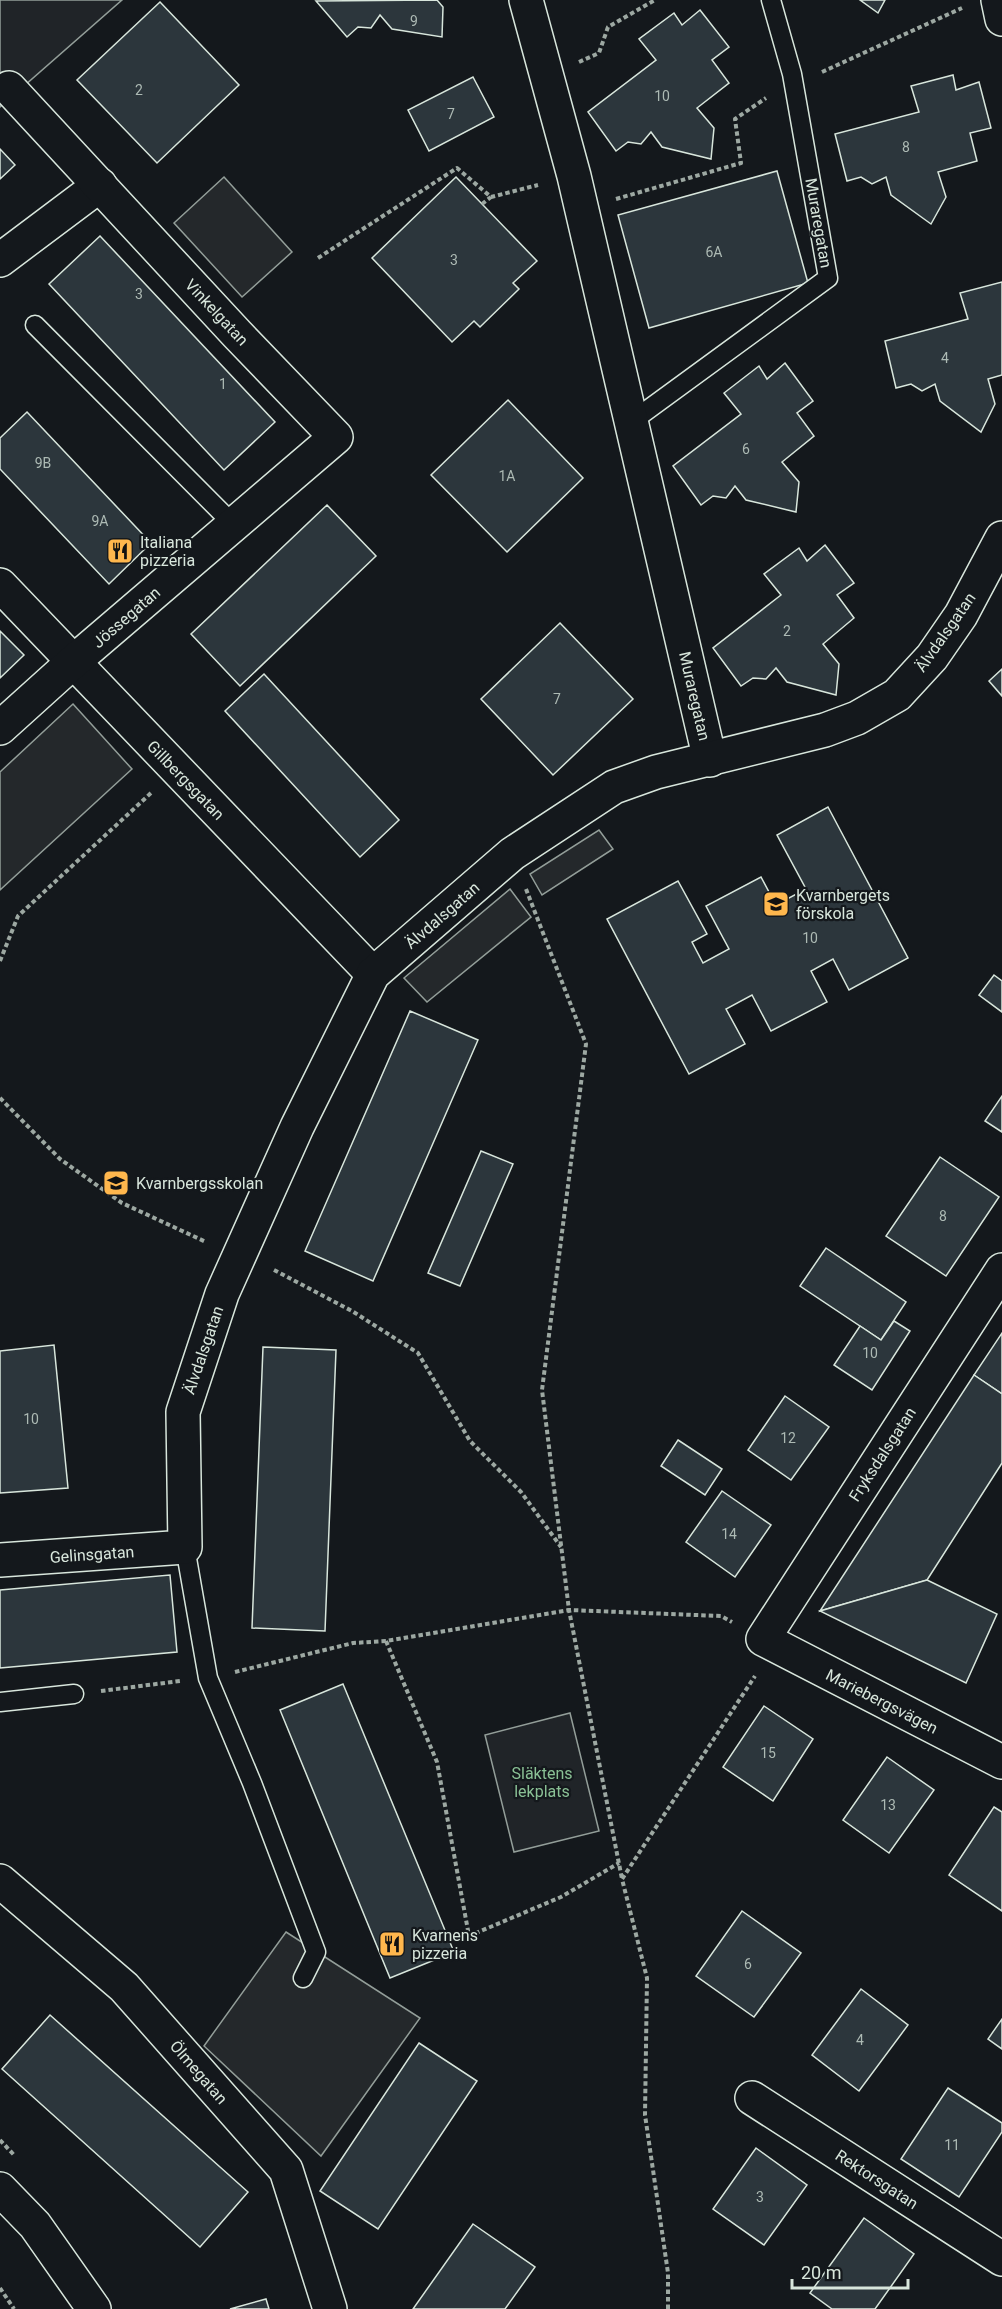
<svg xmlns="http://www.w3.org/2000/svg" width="1002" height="2309" font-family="Roboto,sans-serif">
  <rect width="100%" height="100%" fill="#14181c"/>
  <!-- green -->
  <g fill="#202428" stroke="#939e99" stroke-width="1.5">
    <polygon points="0,0 122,0 0,107"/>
    <polygon points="570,1713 599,1831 514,1852 485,1735"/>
  </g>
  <!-- parking -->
  <g fill="#24282b" stroke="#939e99" stroke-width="1.5">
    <polygon points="224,177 292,252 242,297 174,223"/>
    <polygon points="73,704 132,769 0,890 0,772"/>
    <polygon points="599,830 613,849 542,895 530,874"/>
    <polygon points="510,889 531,917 427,1002 404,978"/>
    <polygon points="286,1932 420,2018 321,2156 204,2046"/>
  </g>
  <!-- building -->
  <g fill="#2c363c" stroke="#d8e6dc" stroke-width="1.5">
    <polygon points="437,0 443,7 442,37 392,29 380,15 371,28 358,27 347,37 316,1"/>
    <polygon points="860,0 885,0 878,13"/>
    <polygon points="160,2 239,85 157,163 77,80"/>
    <polygon points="700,10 729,47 712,60 729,83 697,108 714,128 711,159 662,147 651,132 641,144 628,142 616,151 588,112 656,60 639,39 674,13 682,25"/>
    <polygon points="953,75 956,90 979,82 991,128 970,133 977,161 938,172 946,197 931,224 891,195 886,177 872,184 861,177 847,181 835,134 919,112 911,86"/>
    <polygon points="473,77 494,117 429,151 408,110"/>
    <polygon points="0,149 15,165 0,179"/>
    <polygon points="777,171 808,283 649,328 618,215"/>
    <polygon points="456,177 537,261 513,283 519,289 480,327 474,321 452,342 372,258"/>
    <polygon points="100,236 275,422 224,470 49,284"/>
    <polygon points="1002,282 1002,375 988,379 995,404 981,432 940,401 935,384 922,391 911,384 896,388 885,341 968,319 960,293"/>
    <polygon points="785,363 813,401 797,413 814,436 782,462 799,482 796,512 746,500 735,486 726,498 713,496 701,505 673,466 741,414 724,393 759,366 767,379"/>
    <polygon points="508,400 583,478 507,552 431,475"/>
    <polygon points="27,412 151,543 109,584 0,469 0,438"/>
    <polygon points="327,505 376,556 240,686 191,634"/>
    <polygon points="825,545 854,583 837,595 854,618 823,644 839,664 836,695 787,682 776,668 766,679 753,678 741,686 713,648 781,595 764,574 799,548 807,561"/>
    <polygon points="560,623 633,699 553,775 481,699"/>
    <polygon points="0,631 24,655 0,678"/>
    <polygon points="1002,669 1002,696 989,681"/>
    <polygon points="264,674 399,820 360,857 225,711"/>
    <polygon points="828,807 908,958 849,990 833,959 811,971 827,1002 771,1031 752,995 726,1009 745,1044 689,1074 607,919 678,881 707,934 692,942 703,963 729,949 706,906 761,877 776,905 806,889 777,835"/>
    <polygon points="994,975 1002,981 1002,1012 979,995"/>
    <polygon points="410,1011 478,1040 373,1281 305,1251"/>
    <polygon points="1002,1096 1002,1132 985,1121"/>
    <polygon points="481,1151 513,1164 460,1286 428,1273"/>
    <polygon points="940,1157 999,1197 946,1276 886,1236"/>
    <polygon points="826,1248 906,1302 881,1340 800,1286"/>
    <polygon points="894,1321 910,1331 872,1390 834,1365 860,1326 881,1340"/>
    <polygon points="1002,1333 1002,1394 974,1375"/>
    <polygon points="54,1345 68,1488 0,1493 0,1351"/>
    <polygon points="263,1347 336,1350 325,1631 252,1628"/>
    <polygon points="974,1375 1002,1394 1002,1463 927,1580 820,1611"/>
    <polygon points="785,1396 829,1427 791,1480 748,1450"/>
    <polygon points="678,1440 722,1469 705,1495 661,1466"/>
    <polygon points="722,1491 771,1525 735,1577 686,1542"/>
    <polygon points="170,1575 177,1652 0,1668 0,1590"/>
    <polygon points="927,1580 997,1614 966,1683 820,1611"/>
    <polygon points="343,1684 454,1952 390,1978 280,1710"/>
    <polygon points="764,1706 813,1739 773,1801 723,1767"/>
    <polygon points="887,1757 934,1790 889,1853 843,1820"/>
    <polygon points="994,1807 1002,1812 1002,1911 949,1875"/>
    <polygon points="742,1911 801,1953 754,2017 696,1976"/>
    <polygon points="861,1989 908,2025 859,2091 812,2055"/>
    <polygon points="50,2015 248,2192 200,2247 2,2069"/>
    <polygon points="1002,2019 1002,2049 988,2039"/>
    <polygon points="419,2043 477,2081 378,2229 320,2191"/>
    <polygon points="948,2088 1002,2123 1002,2132 959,2197 901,2159"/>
    <polygon points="756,2148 807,2185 764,2245 713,2209"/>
    <polygon points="864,2218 914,2254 875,2309 832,2309 810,2293"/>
    <polygon points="473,2224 535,2267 505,2309 413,2309"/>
    <polygon points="266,2299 269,2309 230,2309"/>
  </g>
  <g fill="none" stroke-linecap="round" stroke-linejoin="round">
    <defs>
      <g id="service">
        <polyline points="35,325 234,525"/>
        <polyline points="631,422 828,278 792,74 771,0"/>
        <polyline points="185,1547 208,1678 252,1783 316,1952 303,1978"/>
        <polyline points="0,1702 74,1694"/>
      </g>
      <g id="minor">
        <polyline points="526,0 574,176 710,760"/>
        <polyline points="998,0 1002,19"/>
        <polyline points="0,260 100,185"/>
        <polyline points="0,585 373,974"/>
        <polyline points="0,728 72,663 336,437 237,334 9,88"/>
        <polyline points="1002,1270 763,1639 1002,1762"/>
        <polyline points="0,1560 185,1547 183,1412 222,1294 297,1127 373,974 512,854 614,787 656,772 825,730 857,718 897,695 932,657 961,615 1002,538"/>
        <polyline points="0,1881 124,1987 286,2170 330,2309"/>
        <polyline points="752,2098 1002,2259"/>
      </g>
      <polyline id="tertiary" points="0,2189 35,2225 94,2309"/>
    </defs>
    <!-- service casing -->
    <use href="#service" stroke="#d8e6dc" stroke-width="21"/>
    <!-- minor casing -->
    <use href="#minor" stroke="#d8e6dc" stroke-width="36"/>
    <!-- tertiary casing -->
    <use href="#tertiary" stroke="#d8e6dc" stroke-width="36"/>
    <!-- path -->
    <g stroke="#9da8a2" stroke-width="4" stroke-dasharray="4.5 3" stroke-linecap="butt">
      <polyline points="579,62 599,53 608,27 655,0"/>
      <polyline points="822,72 962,8"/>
      <polyline points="616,199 741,163 735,119 766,98"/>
      <polyline points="482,204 491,197"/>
      <polyline points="318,258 457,168 491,197 538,185"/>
      <polyline points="526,889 586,1044 542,1390 569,1610 622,1879"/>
      <polyline points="0,961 18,916 151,793"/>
      <polyline points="0,1098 60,1159 122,1203 206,1242"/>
      <polyline points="274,1270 352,1311 418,1353 470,1441 521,1492 561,1547"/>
      <polyline points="386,1641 437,1762 469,1936 561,1897 619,1863"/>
      <polyline points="235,1672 353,1643 386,1641 569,1610 721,1616 732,1622"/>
      <polyline points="101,1691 180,1681"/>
      <polyline points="0,2140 14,2155"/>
      <polyline points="0,2288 14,2309"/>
      <polyline points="668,2309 668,2273 645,2115 647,1978 622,1879 755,1676"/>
    </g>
    <!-- service -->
    <use href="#service" stroke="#14181c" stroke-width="18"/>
    <!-- minor -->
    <use href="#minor" stroke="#14181c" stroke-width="33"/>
    <!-- tertiary -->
    <use href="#tertiary" stroke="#14181c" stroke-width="33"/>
  </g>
  <!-- icons -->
  <defs>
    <symbol id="restaurant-square" viewBox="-11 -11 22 22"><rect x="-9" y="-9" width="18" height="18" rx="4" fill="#ffb74d" stroke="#14181c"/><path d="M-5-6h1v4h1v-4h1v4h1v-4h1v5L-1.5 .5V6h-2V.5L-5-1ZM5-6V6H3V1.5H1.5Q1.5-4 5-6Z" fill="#111"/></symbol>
    <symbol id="school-square" viewBox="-11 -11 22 22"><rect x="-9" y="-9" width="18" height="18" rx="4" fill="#ffb74d" stroke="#14181c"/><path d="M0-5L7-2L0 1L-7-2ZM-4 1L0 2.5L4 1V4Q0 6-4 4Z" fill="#111"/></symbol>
  </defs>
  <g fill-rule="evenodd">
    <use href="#restaurant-square" x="105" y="536" width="30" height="30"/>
    <use href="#school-square" x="761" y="889" width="30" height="30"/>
    <use href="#school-square" x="101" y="1168" width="30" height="30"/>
    <use href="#restaurant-square" x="377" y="1929" width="30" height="30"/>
  </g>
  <g text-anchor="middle" stroke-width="4.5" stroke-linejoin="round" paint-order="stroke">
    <!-- number labels -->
    <g font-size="14" fill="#adbab4">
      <text x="414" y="26">9</text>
      <text x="139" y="95">2</text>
      <text x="662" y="101">10</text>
      <text x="451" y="119">7</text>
      <text x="906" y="152">8</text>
      <text x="714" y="257">6A</text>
      <text x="454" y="265">3</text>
      <text x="139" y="299">3</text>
      <text x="945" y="363">4</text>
      <text x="223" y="389">1</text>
      <text x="746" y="454">6</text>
      <text x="43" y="468">9B</text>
      <text x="507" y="481">1A</text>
      <text x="100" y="526">9A</text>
      <text x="787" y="636">2</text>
      <text x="557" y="704">7</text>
      <text x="810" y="943">10</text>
      <text x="943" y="1221">8</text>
      <text x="870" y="1358">10</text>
      <text x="31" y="1424">10</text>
      <text x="788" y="1443">12</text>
      <text x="729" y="1539">14</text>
      <text x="768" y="1758">15</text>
      <text x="888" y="1810">13</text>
      <text x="748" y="1969">6</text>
      <text x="860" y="2045">4</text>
      <text x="952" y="2150">11</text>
      <text x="760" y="2202">3</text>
    </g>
    <!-- street labels -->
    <g font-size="16" fill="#d8e6dc" stroke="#14181c">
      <text transform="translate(819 223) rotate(80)" y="6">Muraregatan</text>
      <text transform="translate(217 312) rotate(47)" y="6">Vinkelgatan</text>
      <text transform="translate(126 617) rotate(-41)" y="6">Jössegatan</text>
      <text transform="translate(945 632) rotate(-55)" y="6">Älvdalsgatan</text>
      <text transform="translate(695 696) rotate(77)" y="6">Muraregatan</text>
      <text transform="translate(186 780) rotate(46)" y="6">Gillbergsgatan</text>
      <text transform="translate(442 915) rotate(-41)" y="6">Älvdalsgatan</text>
      <text transform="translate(203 1350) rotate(-71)" y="6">Älvdalsgatan</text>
      <text transform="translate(882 1454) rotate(-57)" y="6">Fryksdalsgatan</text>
      <text transform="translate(92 1554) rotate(-4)" y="6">Gelinsgatan</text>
      <text transform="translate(882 1701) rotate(27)" y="6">Mariebergsvägen</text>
      <text transform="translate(199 2072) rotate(49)" y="6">Ölmegatan</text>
      <text transform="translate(877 2179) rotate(33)" y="6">Rektorsgatan</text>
    </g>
    <!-- poi labels -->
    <g font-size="16" fill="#d8e6dc" stroke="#14181c" text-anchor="start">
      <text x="140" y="548">Italiana<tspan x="140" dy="18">pizzeria</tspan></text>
      <text x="796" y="901">Kvarnbergets<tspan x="796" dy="18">förskola</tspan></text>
      <text x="136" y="1189">Kvarnbergsskolan</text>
      <text x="412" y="1941">Kvarnens<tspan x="412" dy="18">pizzeria</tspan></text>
    </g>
    <!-- park labels -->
    <g font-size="16" fill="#8ac095" stroke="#14181c">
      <text x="542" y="1779">Släktens<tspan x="542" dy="18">lekplats</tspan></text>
    </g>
  </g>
  <!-- scale -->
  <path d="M792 2279v9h116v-9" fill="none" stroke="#d8e6dc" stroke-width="3"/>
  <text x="801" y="2279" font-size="18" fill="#d8e6dc" stroke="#14181c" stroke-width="4.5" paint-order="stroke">20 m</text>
</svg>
